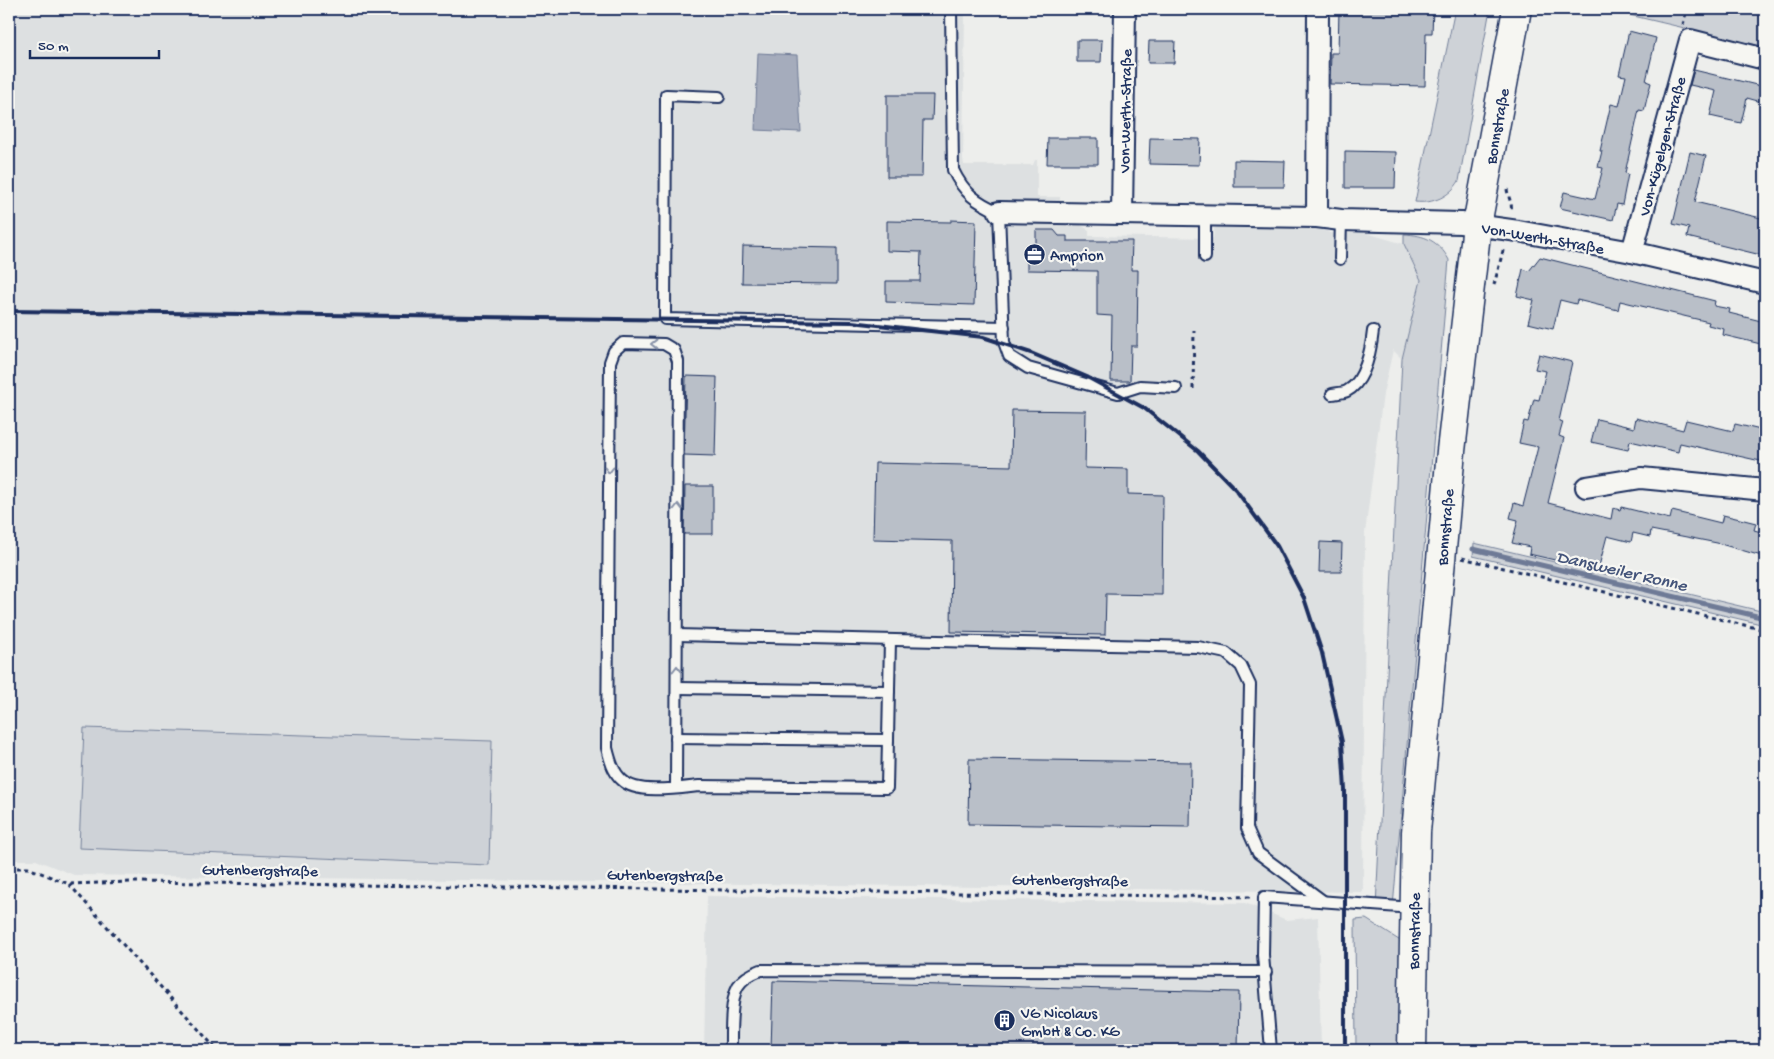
<svg xmlns="http://www.w3.org/2000/svg" width="1774" height="1059" font-family="'Gochi Hand',sans-serif">
  <rect width="100%" height="100%" fill="#edeeec"/>
  <filter id="ink" filterUnits="userSpaceOnUse"><feTurbulence type="fractalNoise" baseFrequency=".02" numOctaves="2"/><feDisplacementMap in="SourceGraphic" scale="10" xChannelSelector="R" yChannelSelector="G"/><feConvolveMatrix kernelMatrix="1 2 1 2 8 2 1 2 1" color-interpolation-filters="sRGB"/></filter>
  <g filter="url(#ink)">
    <!-- built -->
    <g fill="#dde0e1">
      <polygon points="9,9 965,9 963,159 964,165 1033,165 1035,160 1037,160 1037,197 1060,197 1060,224 1079,224 1089,230 1089,236 1213,238 1214,229 1218,226 1319,227 1330,233 1366,233 1404,244 1421,280 1402,359 1393,350 1383,394 1365,533 1363,892 74,875 36,860 9,860"/>
      <polygon points="707,896 1245,903 1287,920 1318,917 1321,1050 704,1050"/>
    </g>
    <!-- green -->
    <g fill="#ced2d7" stroke="#74809a">
      <path d="M1455,9H1490L1459,181C1450,196 1434,204 1415,202Z"/>
      <polygon points="1604,9 1765,9 1765,47"/>
      <path d="M1404,234C1425,235 1439,241 1449,260L1393,907H1376L1402,359L1421,280L1404,244Z"/>
      <polygon points="1474,543 1765,612 1765,625 1473,556"/>
      <polygon points="84,728 492,741 489,865 79,848"/>
      <polygon points="1366,919 1402,942 1401,1050 1356,1050 1355,920"/>
    </g>
    <!-- water -->
    <polygon fill="#a5acbc" stroke="#6e7a96" points="758,53 797,55 801,132 755,130"/>
    <g fill="none" stroke-linecap="round" stroke-linejoin="round">
      <!-- stream -->
      <polyline stroke="#6e7a96" stroke-width="5" points="1473,549 1765,618"/>
    </g>
    <!-- building -->
    <g fill="#b9bfc8" stroke="#1b2f5e">
      <polygon points="1339,9 1433,9 1432,33 1426,33 1425,86 1330,84 1331,53 1338,53"/>
      <polygon points="1629,31 1656,38 1646,81 1651,83 1647,98 1644,111 1639,110 1625,173 1628,174 1622,205 1617,204 1613,220 1560,208 1564,192 1595,199 1603,168 1598,167 1602,151 1600,151 1611,104 1619,106 1626,76 1619,75"/>
      <polygon points="1077,40 1102,40 1101,62 1077,62"/>
      <polygon points="1149,41 1175,41 1174,63 1148,63"/>
      <polygon points="1694,70 1765,87 1765,103 1747,98 1741,123 1710,116 1716,91 1690,85"/>
      <polygon points="887,95 933,95 932,120 923,120 922,177 887,177"/>
      <polygon points="1048,138 1098,138 1098,164 1047,164"/>
      <polygon points="1150,138 1200,139 1199,165 1149,164"/>
      <polygon points="1345,151 1396,152 1395,188 1345,188"/>
      <polygon points="1690,152 1706,156 1695,202 1765,219 1765,256 1687,237 1689,228 1673,224"/>
      <polygon points="1234,160 1285,161 1284,187 1234,187"/>
      <polygon points="951,220 976,221 974,305 886,302 886,281 920,281 921,252 887,251 887,221 951,222"/>
      <polygon points="1036,230 1054,230 1059,236 1067,236 1067,241 1132,241 1131,270 1138,270 1137,346 1131,346 1130,381 1111,381 1112,316 1097,315 1097,271 1027,270 1027,245 1036,243"/>
      <polygon points="743,246 837,248 837,284 742,283"/>
      <polygon points="1540,257 1715,301 1714,306 1730,309 1729,313 1765,322 1765,345 1723,335 1724,329 1708,325 1709,322 1620,301 1618,310 1577,300 1576,304 1560,300 1553,329 1528,323 1534,300 1517,296 1523,269 1529,271"/>
      <polygon points="1539,354 1572,362 1559,421 1563,422 1559,436 1564,438 1548,503 1611,519 1613,508 1620,510 1621,507 1670,519 1672,511 1721,523 1723,515 1740,519 1756,523 1754,530 1765,533 1765,557 1717,543 1651,530 1650,537 1633,533 1631,542 1607,536 1598,570 1529,554 1530,547 1512,543 1518,520 1510,518 1514,503 1523,506 1538,447 1519,443 1524,421 1528,422 1534,399 1539,400 1546,371 1535,369"/>
      <polygon points="686,376 717,377 715,456 684,455"/>
      <polygon points="1012,410 1086,411 1085,468 1128,469 1128,494 1163,495 1162,595 1106,594 1105,635 951,632 952,541 873,539 875,463 1011,466"/>
      <polygon points="1636,418 1683,430 1686,420 1733,431 1735,424 1765,431 1765,462 1680,443 1678,452 1630,441 1628,450 1591,442 1597,419 1634,428"/>
      <polygon points="685,486 713,486 713,534 684,534"/>
      <polygon points="1320,542 1342,543 1341,572 1319,572"/>
      <polygon points="969,759 1191,762 1190,827 968,824"/>
      <polygon points="773,981 1239,992 1238,1050 771,1050"/>
    </g>
    <g fill="none" stroke-linecap="round" stroke-linejoin="round">
      <defs>
        <g id="service">
          <path d="M951,9L953,170C964,193 976,202 999,212L1004,342L1009,356L1028,368L1118,393L1140,386L1176,388"/>
          <polyline points="719,97 666,95 665,319 1004,327"/>
          <polyline points="1205,257 1205,215"/>
          <polyline points="1340,259 1341,220"/>
          <path d="M1332,394C1337,393 1343,393 1347,391C1365,382 1371,349 1373,331"/>
          <polyline points="677,635 1198,647 1226,653 1241,666 1250,685 1247,828 1258,853 1323,901"/>
          <polyline points="677,688 889,691"/>
          <polyline points="676,738 888,740"/>
          <path d="M676,788L678,361L674,350L664,344L623,343L614,351L610,362L607,748C610,760 613,772 622,780C637,795 680,788 699,786L887,788L890,640"/>
          <path d="M731,1050C731,1034 730,1000 738,986C743,978 753,973 761,970L1266,972"/>
          <polyline points="1271,1050 1263,955 1264,897 1413,908"/>
        </g>
        <g id="minor">
          <polyline points="999,212 1317,217 1341,220 1461,223 1518,231 1632,252 1765,283"/>
          <polyline points="1122,214 1125,9"/>
          <polyline points="1317,217 1318,9"/>
          <polyline points="1632,252 1690,40 1765,59"/>
          <polyline points="1586,487 1641,478 1765,490"/>
        </g>
        <polyline id="secondary" points="1412,1050 1416,832 1451,451 1477,225 1517,9"/>
      </defs>
      <!-- service casing -->
      <use href="#service" stroke="#1b2f5e" stroke-width="14"/>
      <!-- minor casing -->
      <use href="#minor" stroke="#1b2f5e" stroke-width="24"/>
      <!-- secondary casing -->
      <use href="#secondary" stroke="#1b2f5e" stroke-width="31"/>
      <!-- path -->
      <g stroke="#1b2f5e" stroke-width="3" stroke-dasharray="4 4" stroke-linecap="butt">
        <polyline points="1683,25 1686,13"/>
        <path d="M1507,189C1508,198 1513,203 1511,212"/>
        <polyline points="1494,285 1504,247"/>
        <polyline points="1193,389 1194,330"/>
        <polyline points="1462,558 1765,630"/>
        <polyline points="9,868 28,868 69,884 133,882 1253,897"/>
        <polyline points="69,884 217,1050"/>
      </g>
      <!-- service -->
      <use href="#service" stroke="#f6f6f2" stroke-width="10"/>
      <!-- minor -->
      <use href="#minor" stroke="#f6f6f2" stroke-width="20"/>
      <!-- secondary -->
      <use href="#secondary" stroke="#f6f6f2" stroke-width="28"/>
      <!-- rail -->
      <polyline stroke="#1b2f5e" stroke-width="4" points="9,311 852,322 983,337 1031,353 1087,377 1144,408 1198,451 1236,490 1277,546 1304,598 1322,653 1342,742 1345,790 1345,1050"/>
    </g>
    <!-- one-way arrows -->
    <defs><path id="oneway-chevron" d="M-2-3.5L2.5 0L-2 3.5" fill="none" stroke-width="1.6" stroke-linecap="round" stroke-linejoin="round" transform="scale(1.25)"/></defs>
    <g stroke="#8892a8">
      <use href="#oneway-chevron" transform="translate(654 344) rotate(-180)"/>
      <use href="#oneway-chevron" transform="translate(609 470) rotate(90)"/>
      <use href="#oneway-chevron" transform="translate(678 507) rotate(-90)"/>
      <use href="#oneway-chevron" transform="translate(677 669) rotate(-90)"/>
    </g>
  </g>
  <!-- icons -->
  <defs>
    <symbol id="office-disc" viewBox="-11 -11 22 22"><circle r="9.5" fill="#1b2f5e" stroke="#f6f6f2"/><path d="M-6-3h4V-5.5h4V-3h4V5H-6ZM-1-4.5V-3h2v-1.5ZM-6 0V1H6V0Z" fill="#fff"/></symbol>
    <symbol id="building-disc" viewBox="-11 -11 22 22"><circle r="9.5" fill="#1b2f5e" stroke="#f6f6f2"/><path d="M-4-6H4V6H1V3H-1V6H-4ZM-2.5-4.3h1.7v1.8h-1.7ZM.8-4.3h1.7v1.8H.8ZM-2.5-1h1.7V.8h-1.7ZM.8-1h1.7V.8H.8Z" fill="#fff"/></symbol>
  </defs>
  <g fill-rule="evenodd">
    <use href="#office-disc" x="1022" y="242" width="25" height="25"/>
    <use href="#building-disc" x="992" y="1008" width="25" height="25"/>
  </g>
  <g text-anchor="middle" stroke-width="4.5" stroke-linejoin="round" paint-order="stroke">
    <!-- street labels -->
    <g font-size="16" fill="#1b2f5e" stroke="#f6f6f2">
      <text transform="translate(1124 111) rotate(-89)" y="6">Von-Werth-Straße</text>
      <text transform="translate(1496 126) rotate(-80)" y="6">Bonnstraße</text>
      <text transform="translate(1661 146) rotate(-75)" y="6">Von-Kügelgen-Straße</text>
      <text transform="translate(1543 237) rotate(10)" y="6">Von-Werth-Straße</text>
      <text transform="translate(1444 527) rotate(-85)" y="6">Bonnstraße</text>
      <text transform="translate(260 869) rotate(1)" y="6">Gutenbergstraße</text>
      <text transform="translate(665 874) rotate(1)" y="6">Gutenbergstraße</text>
      <text transform="translate(1070 879) rotate(1)" y="6">Gutenbergstraße</text>
      <text transform="translate(1413 931) rotate(-89)" y="6">Bonnstraße</text>
    </g>
    <!-- poi labels -->
    <g font-size="16" fill="#1b2f5e" stroke="#f6f6f2" text-anchor="start">
      <text x="1050" y="260">Amprion</text>
      <text x="1021" y="1018">VG Nicolaus<tspan x="1021" dy="18">GmbH &amp; Co. KG</tspan></text>
    </g>
    <!-- water labels -->
    <g font-size="18" font-style="italic" fill="#44547a" stroke="#f6f6f2">
      <text transform="translate(1622 570) rotate(13)" y="6">Dansweiler Ronne</text>
    </g>
  </g>
  <!-- margin -->
  <rect width="1774" height="1059" fill="none" stroke="#f6f6f2" stroke-width="30"/>
  <rect x="15" y="15" width="1744" height="1029" fill="none" stroke="#1b2f5e" stroke-width="2" filter="url(#ink)"/>
  <!-- scale -->
  <path d="M30 50v8h129v-8" fill="none" stroke="#1b2f5e" stroke-width="2.5"/>
  <text x="38" y="50" font-size="15" fill="#1b2f5e" stroke="#f6f6f2" stroke-width="4" paint-order="stroke">50 m</text>
</svg>
